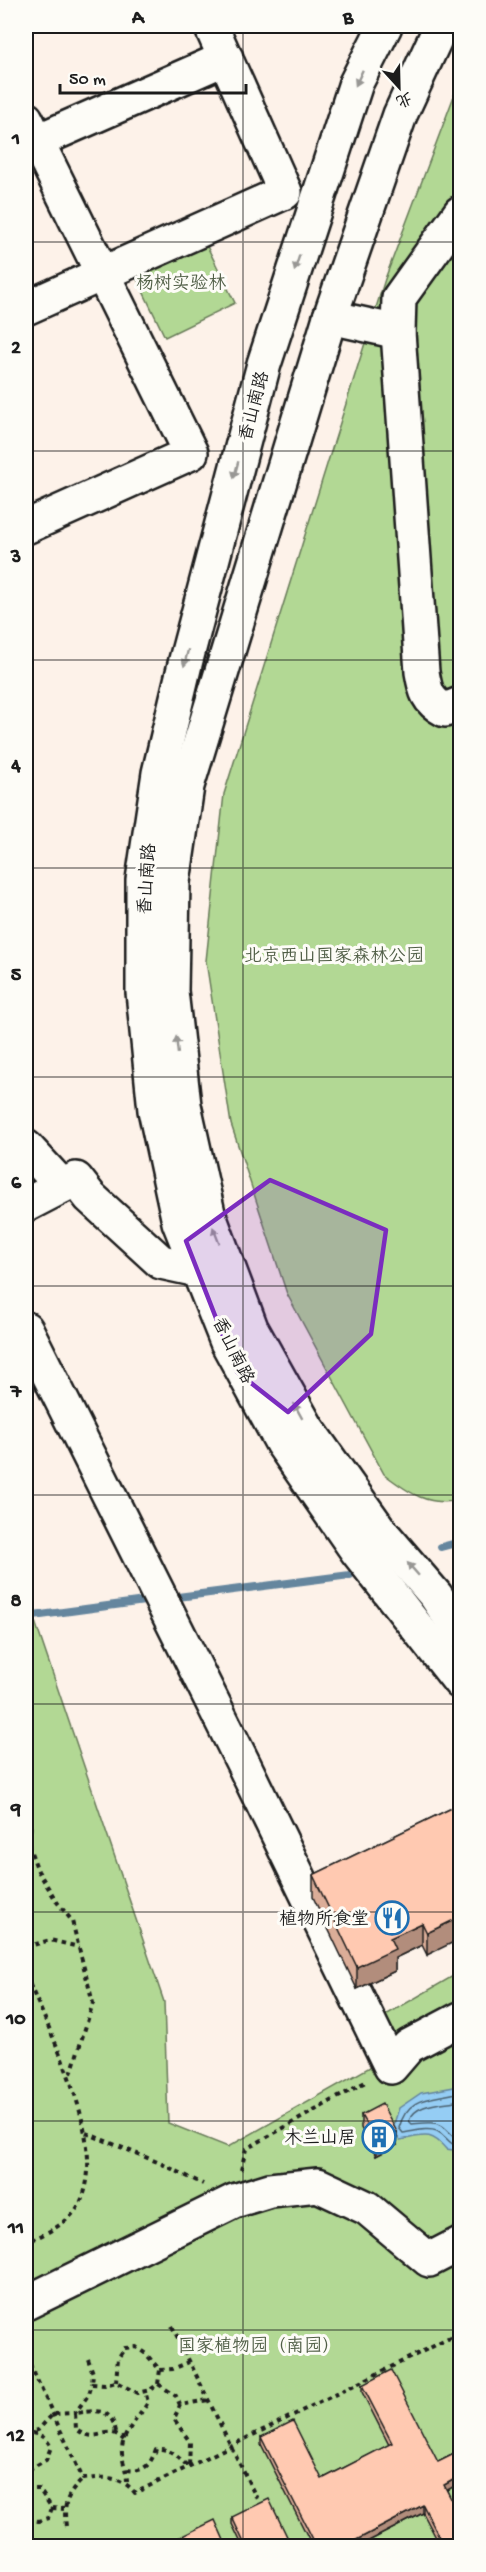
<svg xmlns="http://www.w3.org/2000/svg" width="486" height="2572" font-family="'Gochi Hand','LXGW WenKai TC',sans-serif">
  <rect width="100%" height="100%" fill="#fdf2e9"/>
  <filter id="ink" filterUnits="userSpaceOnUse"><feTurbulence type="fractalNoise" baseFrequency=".0167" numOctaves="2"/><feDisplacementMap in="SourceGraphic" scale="12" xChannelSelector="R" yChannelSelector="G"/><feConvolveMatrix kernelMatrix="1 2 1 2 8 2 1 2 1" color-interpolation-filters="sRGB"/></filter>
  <g filter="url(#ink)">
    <!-- green -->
    <g fill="#b2d894" stroke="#677a58" stroke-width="1.5">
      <path d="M460,80V1500C428,1507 409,1493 384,1474L287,1294L231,1124L206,961L224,794L385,279Z"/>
      <polygon points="197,226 235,303 165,337 128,260"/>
      <polygon points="26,1595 164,2002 168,2123 228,2147 372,2066 358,2031 460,1972 460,2546 26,2546"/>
    </g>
    <!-- water -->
    <path fill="#95cdf4" stroke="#65869e" stroke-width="1.5" d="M460,2086V2151L446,2149C430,2130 423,2136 400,2140L392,2130L399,2108L421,2093Z"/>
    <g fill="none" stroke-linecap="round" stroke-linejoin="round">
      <!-- shore -->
      <g stroke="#4c6372" stroke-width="1.5">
        <path d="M460,2092C432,2100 408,2094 399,2128L403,2133C414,2132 426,2127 437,2131C447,2136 448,2145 460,2146"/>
        <path d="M460,2100C445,2104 415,2102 409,2121L412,2124C423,2123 436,2120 445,2128C451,2133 452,2137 460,2138"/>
      </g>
      <!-- stream -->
      <g stroke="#65869e" stroke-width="8">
        <polyline points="441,1547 460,1542"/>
        <polyline points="170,1598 350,1575"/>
        <polyline points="26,1617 152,1600"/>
      </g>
      <defs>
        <g id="minor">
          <polyline points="385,26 356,83 264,364 186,660 159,773 143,880 143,992 155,1110 179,1222 227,1342 282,1443 357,1551 460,1682"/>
          <polyline points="441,26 400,115 330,317 187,786 173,882 171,991 184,1105 208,1213 251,1328 307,1428 381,1532 436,1596 460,1632"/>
          <polyline points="26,119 191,453 26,527"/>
          <polyline points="26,146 226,58"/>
          <path d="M460,213L399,298L398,332L422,672C425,690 427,701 445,710L460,704"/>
          <polyline points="26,308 285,192 211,26"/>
          <polyline points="330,317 398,332"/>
          <polyline points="26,1147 62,1186"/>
          <polyline points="26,1205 76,1179 90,1197 161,1262 198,1270"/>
          <polyline points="26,1329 244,1765 391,2067 409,2046 460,2019"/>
          <polyline points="26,2303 234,2201 270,2190 318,2185 367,2208 429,2260 460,2244"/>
        </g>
      </defs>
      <!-- minor casing -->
      <use href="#minor" stroke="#1c1c1c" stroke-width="38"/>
      <!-- path -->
      <g stroke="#1c1c1c" stroke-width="4" stroke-dasharray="4.5 4.5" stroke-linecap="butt">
        <polyline points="26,1800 31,1820 29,1847 38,1871 57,1902 72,1921 93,2003 70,2077"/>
        <polyline points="26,1947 50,1940 79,1947"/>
        <path d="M26,1976C49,2031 110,2145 80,2203C69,2224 46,2233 26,2243"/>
        <polyline points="86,2133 160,2163 203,2184"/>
        <polyline points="241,2170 246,2149 367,2081"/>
        <polyline points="172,2326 257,2499"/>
        <path d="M26,2356L83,2479C104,2477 121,2475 135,2493L460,2333"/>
        <polyline points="88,2359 93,2373 92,2384"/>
        <polyline points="116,2382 118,2358 125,2348 136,2347 146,2354 160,2370 173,2369 189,2362"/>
        <polyline points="158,2384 160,2370"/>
        <polyline points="26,2432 38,2430 53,2414 75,2413 89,2394 92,2384 105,2385 116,2382 137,2393 150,2390 158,2384 176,2396 180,2405 208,2400"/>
        <path d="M116,2432C111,2406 96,2411 75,2413L76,2429C100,2447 105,2421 124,2440"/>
        <path d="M26,2440L32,2433C42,2435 46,2438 51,2447L46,2460L26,2471"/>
        <path d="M127,2470C144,2473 151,2464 156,2449C171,2448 178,2458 189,2467L190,2442L174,2419L180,2405"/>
        <path d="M127,2482C127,2470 121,2459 122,2449C123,2431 140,2417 148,2402L145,2391"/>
        <polyline points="26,2489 39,2489 52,2508 48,2518 38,2521 26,2519"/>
        <polyline points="52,2508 64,2509"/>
        <path d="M66,2526C63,2503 67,2495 83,2479"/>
      </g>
      <!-- minor -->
      <use href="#minor" stroke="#fdfcf7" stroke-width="33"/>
    </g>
    <!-- wall -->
    <g fill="#dbad98" stroke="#1c1c1c" stroke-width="1.5">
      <polygon points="460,1804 427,1955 422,1945 395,1958 395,1971 357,1989 313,1897 313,1875"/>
      <polygon points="361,2115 397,2145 376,2156 361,2128"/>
      <polygon points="362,2385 438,2462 460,2451 460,2483 447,2490 460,2547 441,2547 423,2513 357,2547 313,2547 261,2444 261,2437 322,2479 389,2445 362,2392"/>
      <polygon points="232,2517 292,2547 243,2547 232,2524"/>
      <polygon points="180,2537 227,2547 181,2547 180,2544"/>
    </g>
    <!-- shaded-wall -->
    <g fill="#b28d7c" stroke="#1c1c1c" stroke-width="1.5">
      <polygon points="460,1917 460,1939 427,1955 427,1933"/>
      <polygon points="422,1923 422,1945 395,1958 395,1971 357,1989 357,1967 390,1938"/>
      <polygon points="397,2132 397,2145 376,2156 376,2142"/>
      <polygon points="460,2476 460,2483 444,2492 444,2485"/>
      <polygon points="423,2505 423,2513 357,2547 343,2547"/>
    </g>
    <!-- building -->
    <g fill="#ffc9b1" stroke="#1c1c1c" stroke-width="1.5">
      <polygon points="460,1804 460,1917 427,1933 422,1923 390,1938 395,1949 357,1967 313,1875"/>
      <polygon points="382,2104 397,2132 376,2142 361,2115"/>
      <polygon points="391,2370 438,2462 460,2451 460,2476 444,2485 460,2516 460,2547 444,2547 423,2505 343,2547 317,2547 261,2437 293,2421 322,2479 392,2443 362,2385"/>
      <polygon points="269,2499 292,2547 246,2547 232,2517"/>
      <polygon points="215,2520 227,2547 185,2547 180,2537"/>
    </g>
    <!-- one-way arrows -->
    <defs><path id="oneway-solid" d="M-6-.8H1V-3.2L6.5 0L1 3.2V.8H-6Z" transform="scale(1.5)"/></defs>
    <g fill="#989794">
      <use href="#oneway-solid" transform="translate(359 78) rotate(115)"/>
      <use href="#oneway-solid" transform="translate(297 263) rotate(108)"/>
      <use href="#oneway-solid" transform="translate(236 470) rotate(105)"/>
      <use href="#oneway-solid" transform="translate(186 658) rotate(104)"/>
      <use href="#oneway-solid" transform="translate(177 1045) rotate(-96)"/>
      <use href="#oneway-solid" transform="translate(216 1235) rotate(-111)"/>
      <use href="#oneway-solid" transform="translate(298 1411) rotate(-119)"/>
      <use href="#oneway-solid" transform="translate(413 1569) rotate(-131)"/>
    </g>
  </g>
  <!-- marked area -->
  <path fill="#7b2cbf" fill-opacity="0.2" stroke="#7b2cbf" stroke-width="4.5" stroke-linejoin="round" d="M270,1180L386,1230L371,1334L288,1412L237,1372L186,1241Z"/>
  <!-- grid -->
  <path fill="none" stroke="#1c1c1c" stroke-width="1.5" stroke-opacity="0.55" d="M243,26V2546M26,242H460M26,451H460M26,660H460M26,868H460M26,1077H460M26,1286H460M26,1495H460M26,1704H460M26,1912H460M26,2121H460M26,2330H460"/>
  <!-- icons -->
  <defs>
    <symbol id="restaurant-ring" viewBox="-11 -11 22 22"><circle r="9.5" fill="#fdfcf7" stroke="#1f6fb2" stroke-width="1.5"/><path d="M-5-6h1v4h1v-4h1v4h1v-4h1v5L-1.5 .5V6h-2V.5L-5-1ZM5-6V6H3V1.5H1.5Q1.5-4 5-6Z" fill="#1f6fb2"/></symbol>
    <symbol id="building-ring" viewBox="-11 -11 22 22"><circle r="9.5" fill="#fdfcf7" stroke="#1f6fb2" stroke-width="1.5"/><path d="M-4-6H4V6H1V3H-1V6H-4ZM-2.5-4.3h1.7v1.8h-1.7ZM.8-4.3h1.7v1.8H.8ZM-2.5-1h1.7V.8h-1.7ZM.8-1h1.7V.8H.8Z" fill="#1f6fb2"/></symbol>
  </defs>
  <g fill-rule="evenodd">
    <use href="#restaurant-ring" x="373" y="1899" width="38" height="38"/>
    <use href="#building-ring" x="360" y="2118" width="38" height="38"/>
  </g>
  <g text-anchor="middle" stroke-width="6" stroke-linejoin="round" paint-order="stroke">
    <!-- park labels -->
    <g font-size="18" fill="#505e46" stroke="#fdfcf7">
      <text x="181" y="288">杨树实验林</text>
      <text x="334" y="961">北京西山国家森林公园</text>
      <text x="259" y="2351">国家植物园（南园）</text>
    </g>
    <!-- street labels -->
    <g font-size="18" fill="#1c1c1c" stroke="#fdfcf7">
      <text transform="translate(253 406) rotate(-75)" y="6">香山南路</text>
      <text transform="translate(146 879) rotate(-86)" y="6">香山南路</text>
      <text transform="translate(234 1350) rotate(64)" y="6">香山南路</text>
    </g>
    <!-- poi labels -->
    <g font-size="18" fill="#1c1c1c" stroke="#fdfcf7" text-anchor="end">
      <text x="369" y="1924">植物所食堂</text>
      <text x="356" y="2143">木兰山居</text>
    </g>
  </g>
  <!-- margin -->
  <rect width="486" height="2572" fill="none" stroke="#fdfcf7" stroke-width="66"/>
  <!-- north arrow -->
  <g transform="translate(399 87) rotate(158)" stroke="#fdfcf7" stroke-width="4.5" paint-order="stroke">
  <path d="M0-4.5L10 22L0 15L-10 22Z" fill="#1c1c1c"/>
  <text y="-9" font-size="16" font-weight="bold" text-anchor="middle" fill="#1c1c1c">北</text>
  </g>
  <!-- scale -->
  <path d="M60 84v9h186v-9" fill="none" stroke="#1c1c1c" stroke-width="3"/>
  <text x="69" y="84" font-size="18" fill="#1c1c1c" stroke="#fdfcf7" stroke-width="4.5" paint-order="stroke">50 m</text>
  <rect x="33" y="33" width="420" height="2506" fill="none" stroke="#1c1c1c" stroke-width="2"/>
  <g font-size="20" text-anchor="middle" font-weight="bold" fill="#1c1c1c">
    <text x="138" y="23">A</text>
    <text x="348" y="23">B</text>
    <text x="16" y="144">1</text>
    <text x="16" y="353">2</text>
    <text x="16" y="562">3</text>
    <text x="16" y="771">4</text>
    <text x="16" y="980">5</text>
    <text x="16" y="1188">6</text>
    <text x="16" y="1397">7</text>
    <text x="16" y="1606">8</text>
    <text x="16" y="1815">9</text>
    <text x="16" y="2024">10</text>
    <text x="16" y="2233">11</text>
    <text x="16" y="2441">12</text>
  </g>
</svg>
